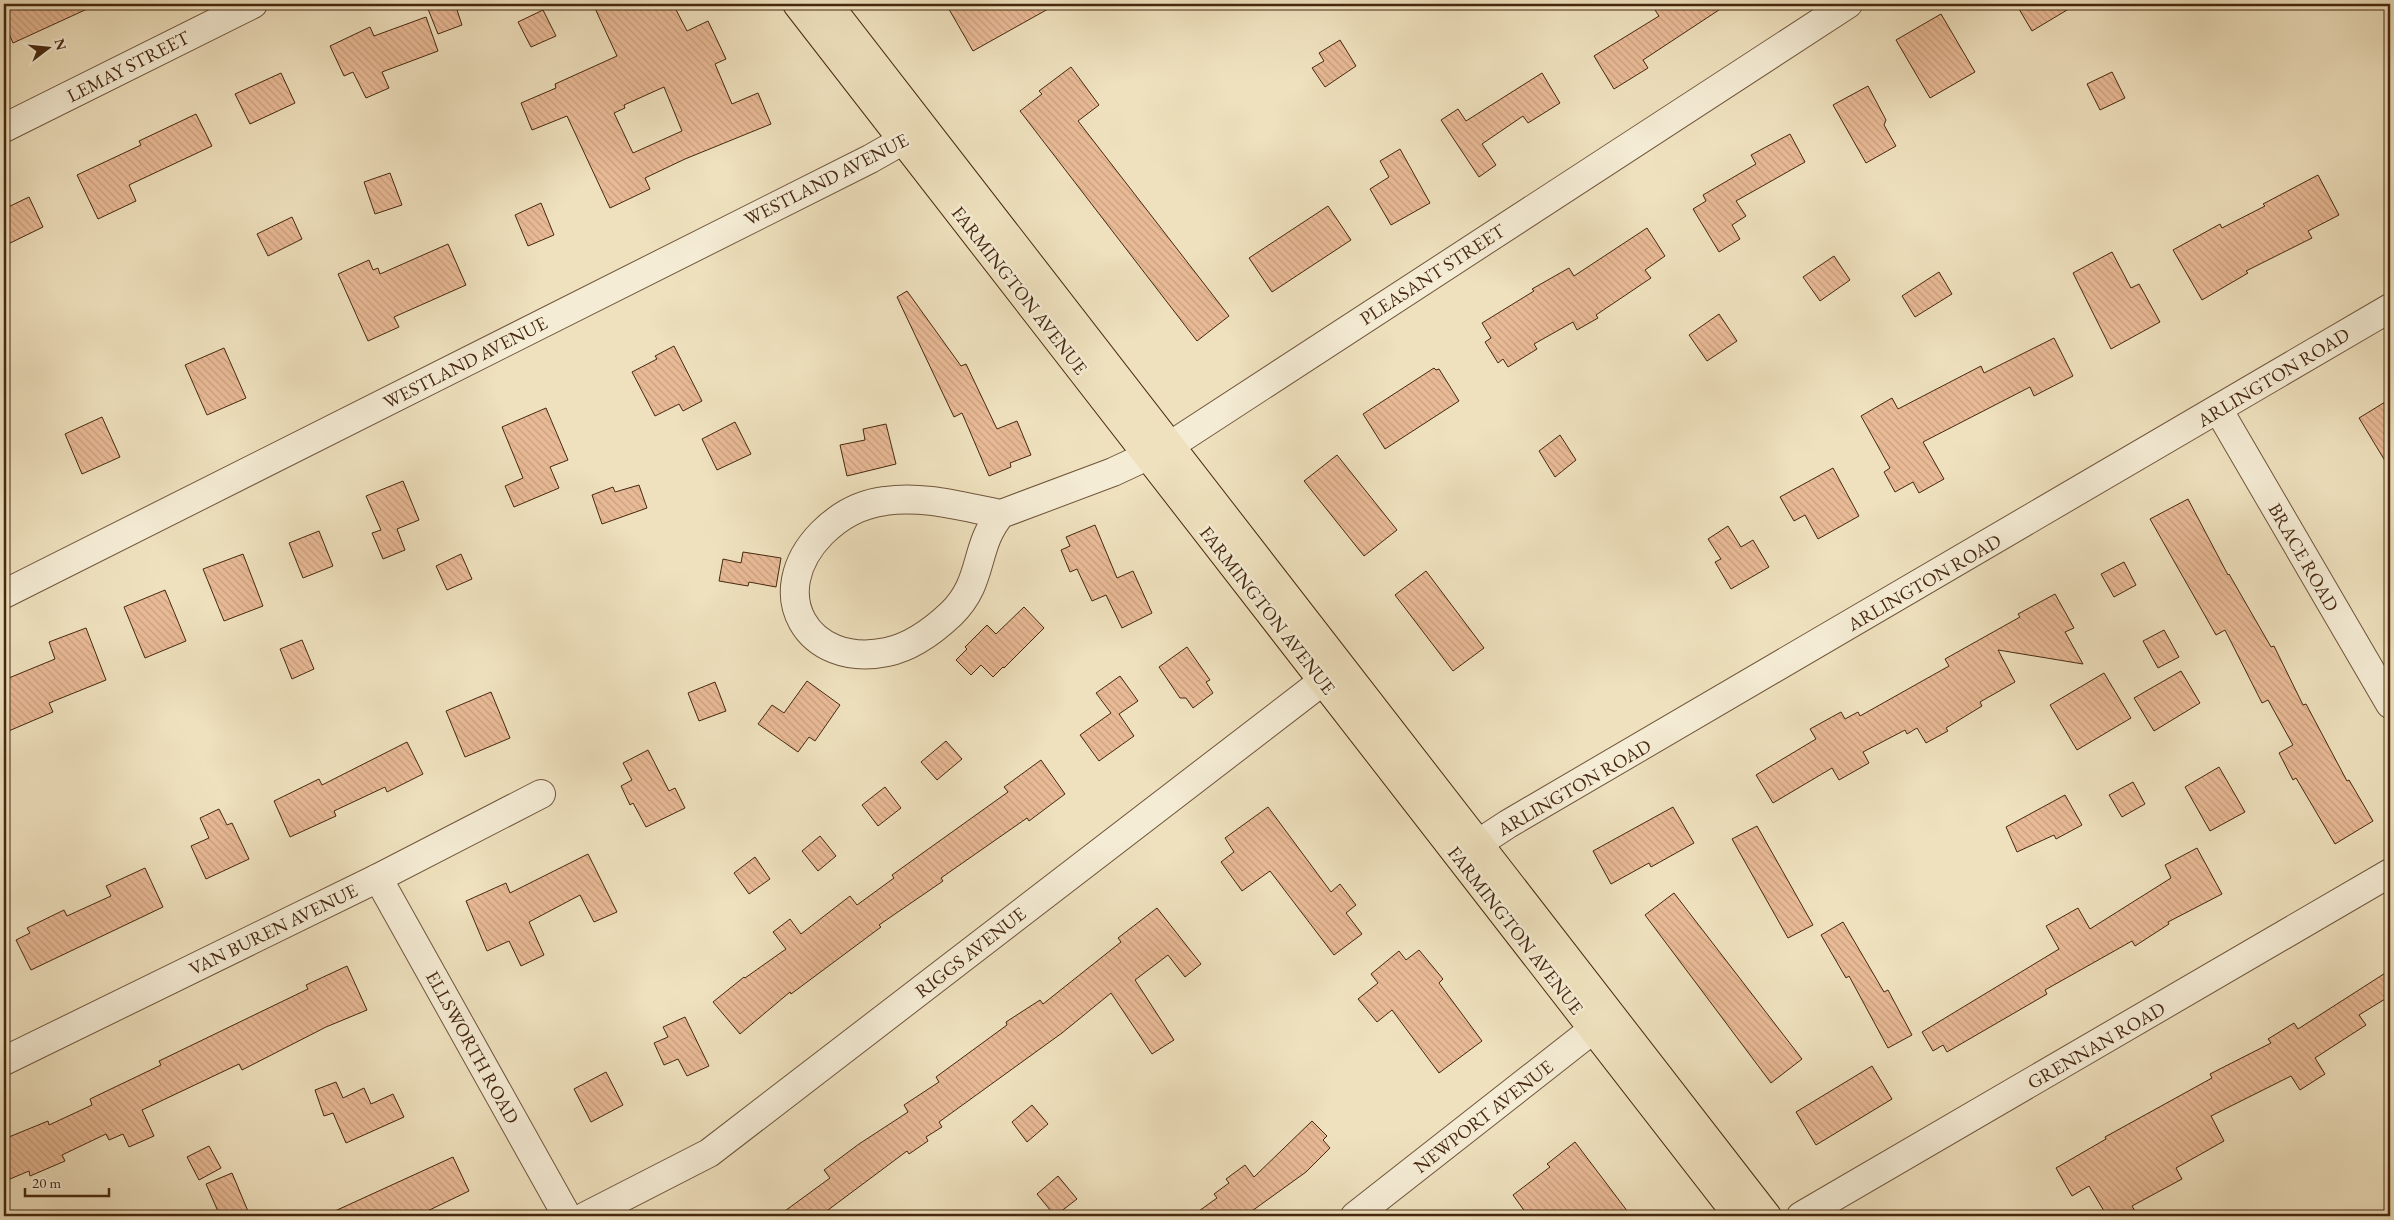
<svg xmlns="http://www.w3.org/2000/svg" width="2394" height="1220" font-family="'EB Garamond',serif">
  <defs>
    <pattern id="building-back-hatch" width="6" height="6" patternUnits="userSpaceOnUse" patternTransform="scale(1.25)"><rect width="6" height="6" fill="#e9ba96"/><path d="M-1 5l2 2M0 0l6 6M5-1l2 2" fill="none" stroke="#c9a080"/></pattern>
  </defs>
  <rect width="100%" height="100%" fill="#efe1be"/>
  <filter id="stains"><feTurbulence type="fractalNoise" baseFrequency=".004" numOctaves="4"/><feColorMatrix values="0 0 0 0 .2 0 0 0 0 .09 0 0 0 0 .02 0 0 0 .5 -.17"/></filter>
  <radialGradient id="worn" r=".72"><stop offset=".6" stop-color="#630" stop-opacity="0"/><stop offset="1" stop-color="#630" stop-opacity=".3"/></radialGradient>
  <!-- building -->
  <g fill="url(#building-back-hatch)" stroke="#46280f" fill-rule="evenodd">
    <polygon points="4,4 98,4 13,43 4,22"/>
    <polygon points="426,4 455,4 462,25 438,34"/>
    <path d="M593,4H673L687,31L708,21L726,59L715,64L732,104L758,93L771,124L685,159L645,178L650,189L610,208L567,116L532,130L521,103L556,88L555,84L617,56ZM664,87L682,131L633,153L614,113L625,108L624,105Z"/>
    <polygon points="946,4 1057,4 973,51"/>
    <polygon points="1651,4 1728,4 1643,60 1648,68 1614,89 1594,56 1659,16"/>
    <polygon points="2016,4 2077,4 2032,31"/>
    <polygon points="543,10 556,36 531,47 518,22"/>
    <polygon points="1941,14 1975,72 1930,98 1896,40"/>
    <polygon points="426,17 438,51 382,72 389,88 366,98 353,72 344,76 330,46 370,27 374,36"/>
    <polygon points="1340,40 1356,66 1325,87 1312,68 1324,61 1319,53"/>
    <polygon points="1071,67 1099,105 1078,121 1229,316 1197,341 1020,111 1042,94 1039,91"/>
    <polygon points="2112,72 2125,98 2100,110 2087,84"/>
    <polygon points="281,73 295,103 250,124 235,94"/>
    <polygon points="1542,73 1560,103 1528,123 1523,116 1482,144 1496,165 1479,177 1441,120 1458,109 1466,121"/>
    <polygon points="1868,86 1886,120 1884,125 1896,146 1866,163 1833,105"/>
    <polygon points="196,114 212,146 129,185 136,201 98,219 77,175 141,145 139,141"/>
    <polygon points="1790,134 1805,162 1736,201 1746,216 1732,225 1740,239 1719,252 1693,209 1706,201 1703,195 1756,164 1751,155"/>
    <polygon points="1400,149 1430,203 1391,225 1370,189 1389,177 1380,161"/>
    <polygon points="390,173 402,205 375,214 364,182"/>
    <polygon points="2318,175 2339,215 2308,231 2312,238 2246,271 2248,273 2202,300 2173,250 2220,224 2222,228 2265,206 2263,204"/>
    <polygon points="29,197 43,227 4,246 4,209"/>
    <polygon points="541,203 554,235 528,246 515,215"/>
    <polygon points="1328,206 1351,240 1272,292 1249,258"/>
    <polygon points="292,217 302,239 268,256 257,234"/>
    <polygon points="1647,228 1665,256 1645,270 1651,278 1596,315 1598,318 1577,330 1573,322 1534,344 1537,349 1508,367 1503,359 1498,363 1485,342 1491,338 1482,323 1534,291 1532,289 1569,268 1574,276"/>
    <polygon points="448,244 466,285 394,317 399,327 368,341 338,274 369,260 373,270 378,268 380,274"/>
    <polygon points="2112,252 2131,288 2139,284 2160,322 2111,349 2073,273"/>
    <polygon points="1834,256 1850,280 1820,301 1803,277"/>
    <polygon points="1939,272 1952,294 1915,317 1902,296"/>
    <polygon points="907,291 961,366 966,364 997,429 1017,421 1031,455 1010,463 1011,467 989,476 962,413 954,417 897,297"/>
    <polygon points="1719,314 1737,341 1707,361 1689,335"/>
    <polygon points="2054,338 2073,376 2034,396 2030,387 1923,442 1944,479 1919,493 1913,482 1895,492 1884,472 1890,468 1861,416 1892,398 1898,409 1981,366 1984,373"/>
    <polygon points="674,346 702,401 683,411 679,404 655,416 632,372 657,359 655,356"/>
    <polygon points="224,348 246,398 207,415 185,365"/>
    <polygon points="1434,368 1436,370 1439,369 1459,401 1385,449 1363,414"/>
    <polygon points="2390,399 2390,469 2359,418"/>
    <polygon points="546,408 568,460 550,467 559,488 514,507 505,486 523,478 502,427"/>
    <polygon points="102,417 120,457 82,474 65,434"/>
    <polygon points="735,422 751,454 717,470 702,439"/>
    <polygon points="886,424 896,464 847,476 840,445 865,440 863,429"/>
    <polygon points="1560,435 1576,460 1555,477 1539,451"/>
    <polygon points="1337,455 1397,530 1364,556 1304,481"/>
    <polygon points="1833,468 1859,516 1818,539 1805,515 1794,521 1780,497"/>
    <polygon points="403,481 419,520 397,529 405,550 383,559 372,533 381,530 366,496"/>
    <polygon points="639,485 647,508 602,524 592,495 613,487 615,492"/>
    <polygon points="2188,499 2228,575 2229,574 2271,647 2274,646 2303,705 2306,704 2347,781 2349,780 2373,821 2335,844 2296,778 2293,780 2279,753 2293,745 2268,700 2262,703 2225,630 2216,635 2150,519"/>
    <polygon points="1095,525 1117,578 1133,571 1152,613 1122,628 1106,595 1092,601 1077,569 1070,572 1061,550 1070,546 1066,537"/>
    <polygon points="1728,526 1741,547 1753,540 1769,567 1731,589 1715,562 1721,559 1708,539"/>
    <polygon points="319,531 333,566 303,578 289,543"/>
    <polygon points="743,552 781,558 776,587 749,582 748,586 719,581 723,559 741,563"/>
    <polygon points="243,554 263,606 224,621 203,569"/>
    <polygon points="461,554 472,579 447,590 436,566"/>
    <polygon points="2124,562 2136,585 2114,597 2101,574"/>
    <polygon points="1426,571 1484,648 1453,671 1395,595"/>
    <polygon points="165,590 186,641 145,658 124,607"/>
    <polygon points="2055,594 2074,628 2065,632 2083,664 1998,650 2015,682 1980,702 1982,706 1946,728 1948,731 1926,743 1917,728 1907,734 1905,730 1863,752 1869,763 1839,780 1832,768 1773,803 1756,775 1816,739 1810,729 1841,712 1845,719 1858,712 1860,716 1949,666 1945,659 2020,617 2018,614"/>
    <polygon points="1024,607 1044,628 1004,668 1003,667 993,677 981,665 971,675 956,660 967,649 965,647 987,625 996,634"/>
    <polygon points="86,628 106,680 49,703 53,712 4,733 4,680 55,659 49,642"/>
    <polygon points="2164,630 2179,657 2158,668 2143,641"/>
    <polygon points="302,640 314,669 292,679 280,649"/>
    <polygon points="1187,647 1210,680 1206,682 1213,693 1193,708 1186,698 1180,698 1159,667"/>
    <polygon points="2181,671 2200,703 2154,731 2134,698"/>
    <polygon points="2104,673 2131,718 2077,750 2050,705"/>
    <polygon points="1120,676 1138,701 1119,714 1134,736 1099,761 1080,735 1111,713 1096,693"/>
    <polygon points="807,681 840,705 815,741 809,737 798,752 758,724 772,705 784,713"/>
    <polygon points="715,682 726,711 699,721 688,693"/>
    <polygon points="491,692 510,738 465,757 446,711"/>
    <polygon points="946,741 962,759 937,780 921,762"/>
    <polygon points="407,742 423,774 387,792 385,787 334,811 336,816 290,837 274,801 319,779 322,785"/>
    <polygon points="648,750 669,791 675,788 685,808 646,827 633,803 630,805 621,786 632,780 623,763"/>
    <polygon points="1041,760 1065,794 1029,821 1027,818 941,878 943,881 879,925 881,927 791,994 790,992 740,1034 713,1002 744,977 745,978 786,949 773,932 790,919 801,934 850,896 857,905 894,878 892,875 1008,792 1004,787"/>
    <polygon points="2219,767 2245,812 2210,831 2185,787"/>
    <polygon points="2133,782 2145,804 2122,817 2109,795"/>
    <polygon points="885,787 901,808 878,826 862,805"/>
    <polygon points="2065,795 2082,825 2056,839 2054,835 2017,852 2006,827"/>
    <polygon points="1268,807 1331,892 1340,884 1356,905 1346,913 1362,934 1334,955 1270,871 1242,891 1221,862 1234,852 1225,838"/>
    <polygon points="1673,807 1694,843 1651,867 1649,863 1611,884 1593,851"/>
    <polygon points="219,809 227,825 232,823 249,859 206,879 191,846 209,838 200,818"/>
    <polygon points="1757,826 1813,925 1788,938 1732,839"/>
    <polygon points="820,836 836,856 818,871 802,851"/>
    <polygon points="2197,848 2222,894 2168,922 2169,924 2135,946 2132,941 2045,990 2047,994 1947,1052 1943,1045 1933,1051 1922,1032 2059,949 2046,926 2078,908 2090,929 2171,878 2165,865"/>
    <polygon points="588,854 617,912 594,922 580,895 529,922 544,955 521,966 509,941 487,951 466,901 506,883 510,893"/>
    <polygon points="755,857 770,879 749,894 734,873"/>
    <polygon points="145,868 163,907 31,970 16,940 30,933 27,928 64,910 67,916 111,896 106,886"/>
    <polygon points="1674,893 1802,1059 1771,1083 1645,915"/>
    <polygon points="1157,908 1201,964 1185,977 1168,955 1135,980 1174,1040 1152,1054 1111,993 1062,1033 939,1122 942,1127 926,1137 928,1141 909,1154 907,1151 820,1216 778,1216 830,1178 824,1170 859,1144 908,1112 904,1105 939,1082 936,1077 1007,1025 1006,1022 1040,1000 1043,1004 1121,942 1118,938"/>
    <polygon points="1843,922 1884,992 1888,990 1912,1035 1888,1048 1849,976 1846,978 1821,935"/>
    <polygon points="1419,950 1443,979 1439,983 1482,1041 1439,1073 1392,1010 1377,1022 1358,999 1378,983 1371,974 1399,951 1406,960"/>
    <polygon points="347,966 367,1010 326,1027 242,1070 239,1064 142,1110 154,1136 129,1147 123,1134 109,1140 106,1134 62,1155 65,1161 30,1176 29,1171 10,1179 4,1164 4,1139 48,1121 49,1125 92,1105 90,1099 161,1065 159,1061 308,989 306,985"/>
    <polygon points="2390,970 2390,996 2359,1015 2366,1025 2315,1058 2325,1074 2300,1090 2291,1076 2211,1116 2224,1141 2176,1168 2182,1179 2132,1206 2138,1216 2107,1216 2089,1186 2072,1196 2056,1168 2106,1139 2105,1137 2212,1078 2210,1074 2271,1043 2268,1039 2294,1023 2298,1029"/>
    <polygon points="685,1017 709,1066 687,1076 678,1059 664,1065 654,1043 668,1037 663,1027"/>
    <polygon points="1872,1066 1892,1099 1816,1145 1796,1112"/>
    <polygon points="606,1072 623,1105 591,1122 574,1089"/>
    <polygon points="336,1082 343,1098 364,1088 371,1104 393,1094 404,1117 346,1143 333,1113 324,1116 315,1090"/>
    <polygon points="1032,1105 1048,1124 1027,1142 1012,1122"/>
    <polygon points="1312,1121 1327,1136 1323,1140 1330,1148 1306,1172 1245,1216 1192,1216 1217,1198 1214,1194 1229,1183 1226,1179 1245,1165 1254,1177"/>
    <polygon points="1575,1142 1631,1216 1528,1216 1513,1195 1550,1167 1547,1164"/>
    <polygon points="209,1146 221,1168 199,1180 187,1157"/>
    <polygon points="453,1157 469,1191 417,1216 324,1216"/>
    <polygon points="232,1173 250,1216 220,1216 206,1184"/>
    <polygon points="1058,1176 1077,1199 1055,1216 1037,1194"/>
  </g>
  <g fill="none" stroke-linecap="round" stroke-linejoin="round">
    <defs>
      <g id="minor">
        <polyline points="4,128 253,4"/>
        <polyline points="2218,409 2390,704"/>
        <path d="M1001,514C963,507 923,495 885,501C861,504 839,516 822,533C763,593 807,669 887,652C911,647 933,631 951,614C985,581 973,547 1001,514L1113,472L1171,445L1848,4"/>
        <polyline points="4,594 870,159 923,129"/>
        <polyline points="1459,856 1508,824 2390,308"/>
        <polyline points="378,878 567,1216"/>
        <polyline points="4,1061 378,878 541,794"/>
        <polyline points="586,1216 709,1153 1341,667"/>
        <polyline points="1355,1216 1610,1016"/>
        <polyline points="1801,1216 2390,873"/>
      </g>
      <g id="major">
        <polyline points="797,4 1738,1216"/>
        <polyline points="828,4 1767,1216"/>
      </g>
    </defs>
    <!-- minor casing -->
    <use href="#minor" stroke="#70563b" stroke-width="30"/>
    <!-- major casing -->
    <use href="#major" stroke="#46280f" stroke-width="30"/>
    <!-- minor -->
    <use href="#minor" stroke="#f5ecd5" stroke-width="28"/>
    <!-- major -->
    <use href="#major" stroke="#efe1be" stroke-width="28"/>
  </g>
  <g text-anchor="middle" stroke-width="5" stroke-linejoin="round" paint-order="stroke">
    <!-- street labels -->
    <g font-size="19" fill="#46280f" stroke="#f5ecd5">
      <text transform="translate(128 66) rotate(-27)" y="7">LEMAY STREET</text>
      <text transform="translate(826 179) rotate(-27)" y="7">WESTLAND AVENUE</text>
      <text transform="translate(1432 274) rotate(-33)" y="7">PLEASANT STREET</text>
      <text transform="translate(1020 290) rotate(52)" y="7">FARMINGTON AVENUE</text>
      <text transform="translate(465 362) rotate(-27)" y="7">WESTLAND AVENUE</text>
      <text transform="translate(2273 377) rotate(-31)" y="7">ARLINGTON ROAD</text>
      <text transform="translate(2304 557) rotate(60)" y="7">BRACE ROAD</text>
      <text transform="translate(1924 582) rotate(-30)" y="7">ARLINGTON ROAD</text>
      <text transform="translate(1268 610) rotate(52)" y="7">FARMINGTON AVENUE</text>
      <text transform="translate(1574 787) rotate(-30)" y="7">ARLINGTON ROAD</text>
      <text transform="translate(273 929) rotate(-26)" y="7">VAN BUREN AVENUE</text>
      <text transform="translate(1516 930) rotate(52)" y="7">FARMINGTON AVENUE</text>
      <text transform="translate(970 952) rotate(-38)" y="7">RIGGS AVENUE</text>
      <text transform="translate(2096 1045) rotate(-30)" y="7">GRENNAN ROAD</text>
      <text transform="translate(473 1047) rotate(61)" y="7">ELLSWORTH ROAD</text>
      <text transform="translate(1483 1116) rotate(-38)" y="7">NEWPORT AVENUE</text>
    </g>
  </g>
  <!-- margin -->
  <rect width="2394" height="1220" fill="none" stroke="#efe1be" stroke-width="20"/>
  <rect x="5" y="5" width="2384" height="1210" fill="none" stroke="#46280f" stroke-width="2.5"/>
  <rect x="10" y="10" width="2374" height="1200" fill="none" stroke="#46280f"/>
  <!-- north arrow -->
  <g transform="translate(48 48) rotate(74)" stroke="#f5ecd5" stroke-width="4" paint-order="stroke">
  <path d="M0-4L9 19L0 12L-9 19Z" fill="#46280f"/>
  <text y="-8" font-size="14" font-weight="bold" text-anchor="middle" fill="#46280f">N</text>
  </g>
  <!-- scale -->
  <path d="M25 1188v8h84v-8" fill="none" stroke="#46280f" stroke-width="2.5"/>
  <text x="32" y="1188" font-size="15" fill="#46280f" stroke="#f5ecd5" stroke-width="4" paint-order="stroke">20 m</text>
  <rect width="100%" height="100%" filter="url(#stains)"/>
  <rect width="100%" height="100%" fill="url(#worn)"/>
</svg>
